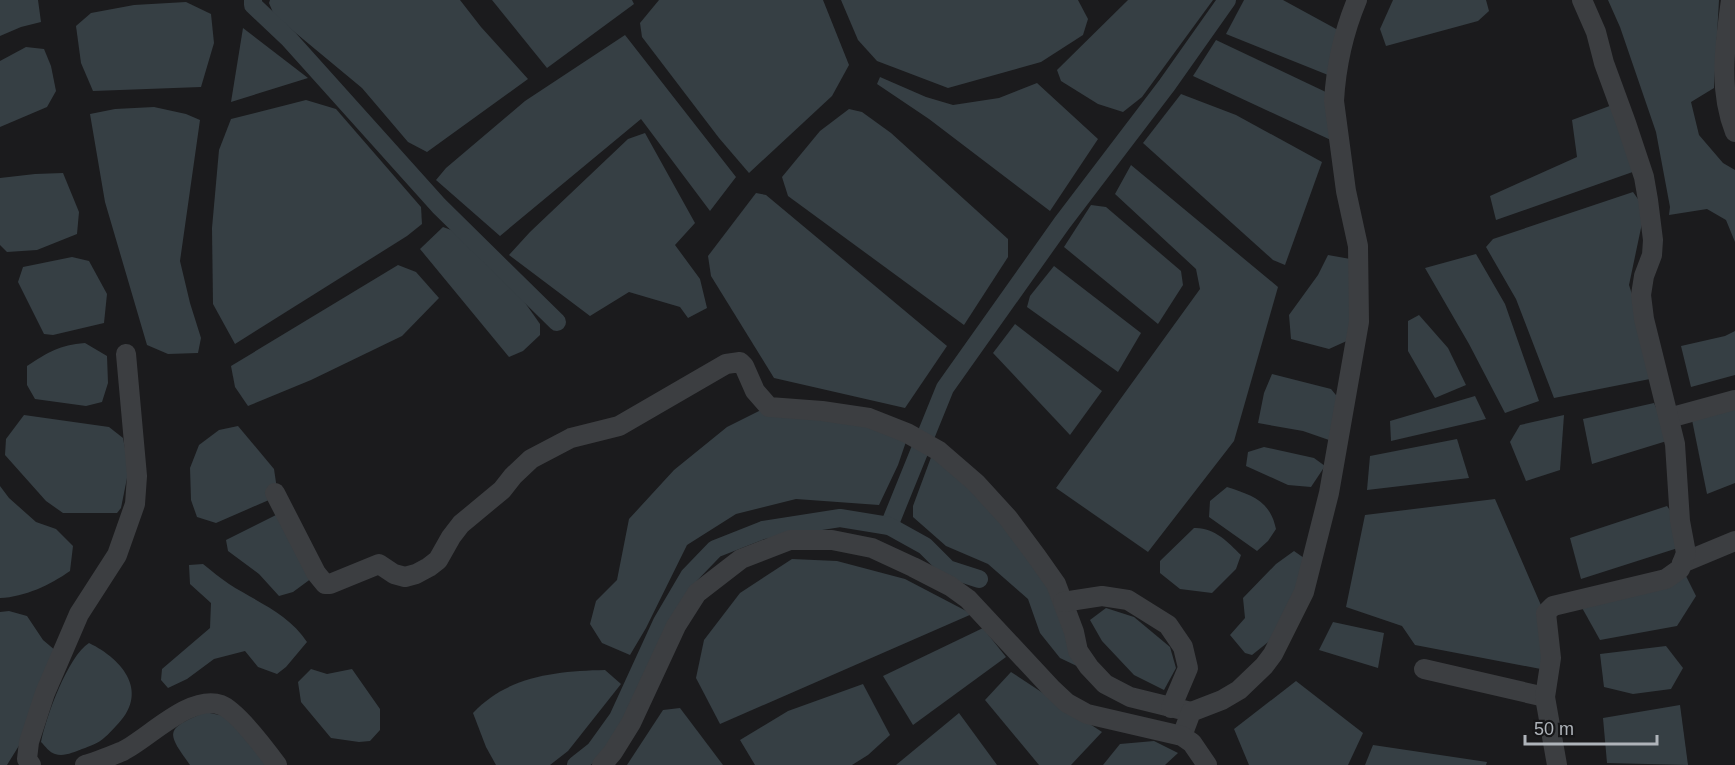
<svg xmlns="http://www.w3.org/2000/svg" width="1735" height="765" font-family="Helvetica,sans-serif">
  <rect width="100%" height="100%" fill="#1b1b1d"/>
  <!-- water -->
  <g fill="#363f44">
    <polygon points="0,0 38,0 41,22 21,27 0,36"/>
    <polygon points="270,0 460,0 481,27 528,79 427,152 408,142 362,88 274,15 269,3"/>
    <polygon points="492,0 632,0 634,4 547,68"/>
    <polygon points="659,0 823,0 849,65 832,96 749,173 719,138 642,37 640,23"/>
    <polygon points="841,0 1078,0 1088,19 1083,35 1041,62 948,88 877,61 858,40"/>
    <polygon points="1128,0 1213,0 1142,97 1123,112 1098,104 1061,81 1057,70"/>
    <polygon points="1244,0 1283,0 1338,30 1328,75 1226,34"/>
    <polygon points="1393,0 1486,0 1489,11 1478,21 1386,46 1380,29"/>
    <polygon points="1608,0 1719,0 1714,88 1691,102 1699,135 1723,163 1735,170 1735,242 1726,220 1707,209 1669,215 1670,207 1656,132 1620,27"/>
    <polygon points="186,2 211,14 214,43 201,87 93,91 81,63 76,26 91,13 134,5"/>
    <polygon points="243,28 308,78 231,102"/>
    <polygon points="625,35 736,177 710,211 641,119 500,236 436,180 446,168 525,101"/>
    <polygon points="1216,40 1330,94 1333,141 1193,76"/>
    <polygon points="26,47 44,49 51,66 56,91 47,107 0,127 0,61"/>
    <polygon points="880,77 926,97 953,105 999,98 1037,83 1098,139 1050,211 929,119 877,84"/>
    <polygon points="1181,94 1236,115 1322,162 1285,265 1273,260 1143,143"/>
    <polygon points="306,100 336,109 421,207 422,224 407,236 235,344 213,304 212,228 219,150 231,119"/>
    <polygon points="1623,101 1644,168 1496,220 1490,196 1577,157 1572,120"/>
    <polygon points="154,107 186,114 200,120 180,261 190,303 201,338 198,353 168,354 147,345 105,202 90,114 115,109"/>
    <polygon points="849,109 862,112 891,133 1008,239 1008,257 964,325 788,196 782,177 820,131"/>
    <polygon points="645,133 695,223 675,245 700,279 707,308 688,318 680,307 629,292 590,316 509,255 530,232 628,139"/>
    <polygon points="1131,165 1278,287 1234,441 1148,552 1056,488 1200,289 1196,269 1115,194"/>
    <polygon points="63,173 79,212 77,234 37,250 7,252 0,245 0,178 35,174"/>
    <polygon points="1633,192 1645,209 1629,285 1654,363 1655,378 1554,398 1516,299 1486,247 1493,239"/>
    <polygon points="756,193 766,195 947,346 905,408 774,378 711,276 708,256"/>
    <polygon points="1091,205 1106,207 1181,271 1183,285 1158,324 1064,247"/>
    <polygon points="443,227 454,231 521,297 540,324 540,335 523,351 509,357 420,249"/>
    <polygon points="1476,254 1505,304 1539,401 1505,413 1469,344 1425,268"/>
    <polygon points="1328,255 1356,260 1351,339 1329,349 1291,339 1289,315 1318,275"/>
    <polygon points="72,257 89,261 107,294 104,323 53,335 44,334 18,282 23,267"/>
    <polygon points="398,265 416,272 439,298 402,336 311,380 248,406 235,387 231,366"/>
    <polygon points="1054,266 1141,333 1118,372 1027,307 1030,296"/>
    <polygon points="1419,315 1448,348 1466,385 1435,398 1408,351 1408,321"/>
    <polygon points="1015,324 1102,391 1070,435 993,353"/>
    <polygon points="1735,331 1735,375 1691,387 1681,346 1725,336"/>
    <path d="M85,343L107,356L108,383L102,402L86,406L35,399L27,385V366C49,352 59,345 85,343Z"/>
    <polygon points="1272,374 1331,389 1340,400 1329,440 1303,431 1258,423 1264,393"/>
    <polygon points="1735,393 1735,483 1707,494 1690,410"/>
    <polygon points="1475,396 1486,419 1391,441 1390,421"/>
    <polygon points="1654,403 1670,440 1592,464 1583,419"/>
    <polygon points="769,406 909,433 898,465 879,505 796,499 736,514 687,545 646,628 630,655 602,643 590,624 596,601 617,580 629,519 674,470 727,427"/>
    <polygon points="24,415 109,427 123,438 129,468 121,508 117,513 63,513 46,501 5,455 6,439"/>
    <polygon points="1564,415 1560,470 1526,481 1510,442 1520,425"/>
    <polygon points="238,426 274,469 278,496 216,523 197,517 191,500 190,468 199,445 219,430"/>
    <polygon points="1457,439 1469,478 1367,490 1370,456"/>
    <polygon points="1264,447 1314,458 1325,466 1311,487 1288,485 1246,466 1248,452"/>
    <polygon points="933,452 1036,547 1102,678 1060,658 1040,633 1028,599 988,564 946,546 913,517 913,506"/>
    <path d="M0,486L9,498L36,522L56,529L73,546L70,571C50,585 25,597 0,598Z"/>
    <path d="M1227,487C1251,495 1270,500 1276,529L1268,541L1257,551L1209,517L1210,501Z"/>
    <polygon points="1495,499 1550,626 1546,670 1415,645 1402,626 1346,607 1365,515"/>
    <polygon points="1667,506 1676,519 1681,547 1581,579 1570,538"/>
    <polygon points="288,509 312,578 293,592 279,596 259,574 228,551 226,540"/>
    <path d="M1194,528C1214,527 1228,542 1241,555L1236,569L1212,593L1180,589L1160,573V561Z"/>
    <polygon points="1294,551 1304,558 1302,581 1272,639 1252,655 1245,653 1230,635 1245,618 1243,598 1276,564"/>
    <polygon points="792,559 837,561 905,579 972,614 720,724 696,678 704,640 740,593"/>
    <path d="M203,564C212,571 220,578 229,584C257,602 289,614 307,642L286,667L277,674L258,667L245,651L214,659L187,679L168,688L161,680L162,669L210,628L211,603L190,584L189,565Z"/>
    <polygon points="1682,568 1696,596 1677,626 1600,640 1576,597"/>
    <polygon points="1106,608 1134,617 1170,647 1176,668 1164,690 1134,675 1102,641 1090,620"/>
    <polygon points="9,611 27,616 43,640 56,651 20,744 7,765 0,765 0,612"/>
    <polygon points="1333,622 1384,633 1378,668 1319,650"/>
    <polygon points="983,628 1006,657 913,725 883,676"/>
    <path d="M89,643C124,660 150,693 116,726C103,740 100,743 82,749C74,752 64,757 55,754C50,753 45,746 41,742C46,717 68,656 89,643Z"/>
    <polygon points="1666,646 1683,668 1671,689 1633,694 1604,687 1600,654"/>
    <polygon points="311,669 327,674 352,669 380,709 380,730 370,741 359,742 331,738 301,702 298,682"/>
    <path d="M605,670L621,684L568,751L550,765H496L486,747L473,713C507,676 557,671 605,670Z"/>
    <polygon points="1011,672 1102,732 1071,765 1039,765 985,700"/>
    <polygon points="1296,681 1363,733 1348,765 1249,765 1234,729"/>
    <polygon points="863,684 890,735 868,755 852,765 755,765 740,740 788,711"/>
    <polygon points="1680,705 1688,765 1607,763 1603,718"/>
    <polygon points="680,708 723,765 627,765 663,710"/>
    <path d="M205,712L229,717L266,765H190C165,731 166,729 205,712Z"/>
    <polygon points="959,713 997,765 896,765"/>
    <polygon points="1154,741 1178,753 1165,765 1103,765 1120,744"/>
    <polygon points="1373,745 1487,762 1486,765 1365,765"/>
  </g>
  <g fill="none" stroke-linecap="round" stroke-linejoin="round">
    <!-- canal -->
    <g stroke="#363f44" stroke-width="18">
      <polyline points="253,0 253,5 289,39 439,206 557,322"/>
      <polyline points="889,526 945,388 1062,223 1167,85 1227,0"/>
      <polyline points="576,765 595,750 618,718 662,622 689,576 715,549 763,530 840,518 889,526 925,546 948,569 979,579"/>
    </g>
    <!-- minor -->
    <g stroke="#3c3e41" stroke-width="20">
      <path d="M1731,0C1725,44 1718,90 1735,132"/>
      <polyline points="1669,418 1735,400"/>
      <polyline points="275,493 316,573 325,584 330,584 379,564 394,574 405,577 416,574 429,567 438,560 451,537 461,524 502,490 513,476 531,459 571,438 619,426 726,364 740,362 744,366 755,391 769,407 822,411 869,418 907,433 939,451 976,483 1008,518 1037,557 1056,584 1074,632 1078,651 1089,667 1105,684 1130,697 1191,712"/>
      <polyline points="1682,563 1735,541"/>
      <polyline points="1063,602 1102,596 1128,600 1168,625 1183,647 1188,668 1171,708"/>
      <polyline points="1424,669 1545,697"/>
      <path d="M1182,736L1191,712L1222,700L1239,690L1264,666L1273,654L1304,592L1329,493L1359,322L1358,246L1346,191L1334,101C1336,67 1344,31 1357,0"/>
      <polyline points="31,765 27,759 29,742 45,693 79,614 117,555 135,504 137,476 126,354"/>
      <path d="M85,765C97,762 111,756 123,751C149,738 190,694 221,705C237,711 266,750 277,765"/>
      <polyline points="602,765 613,752 631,723 676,626 697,593 741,559 790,540 832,540 872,548 913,567 950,586 968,599 1052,689 1067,703 1087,714 1182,736 1192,743 1207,765"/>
      <polyline points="1557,765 1545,697 1551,658 1546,613 1553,606 1666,579 1680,569 1686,553 1680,521 1675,444 1644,319 1641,295 1644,276 1652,255 1653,240 1648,200 1644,177 1626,123 1604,63 1596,32 1582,0"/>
    </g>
  </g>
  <!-- scale -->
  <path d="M1525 735v9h132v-9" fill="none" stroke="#afb4ba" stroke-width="3"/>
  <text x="1534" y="735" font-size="18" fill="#afb4ba" stroke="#161618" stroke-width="4.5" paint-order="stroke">50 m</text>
</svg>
